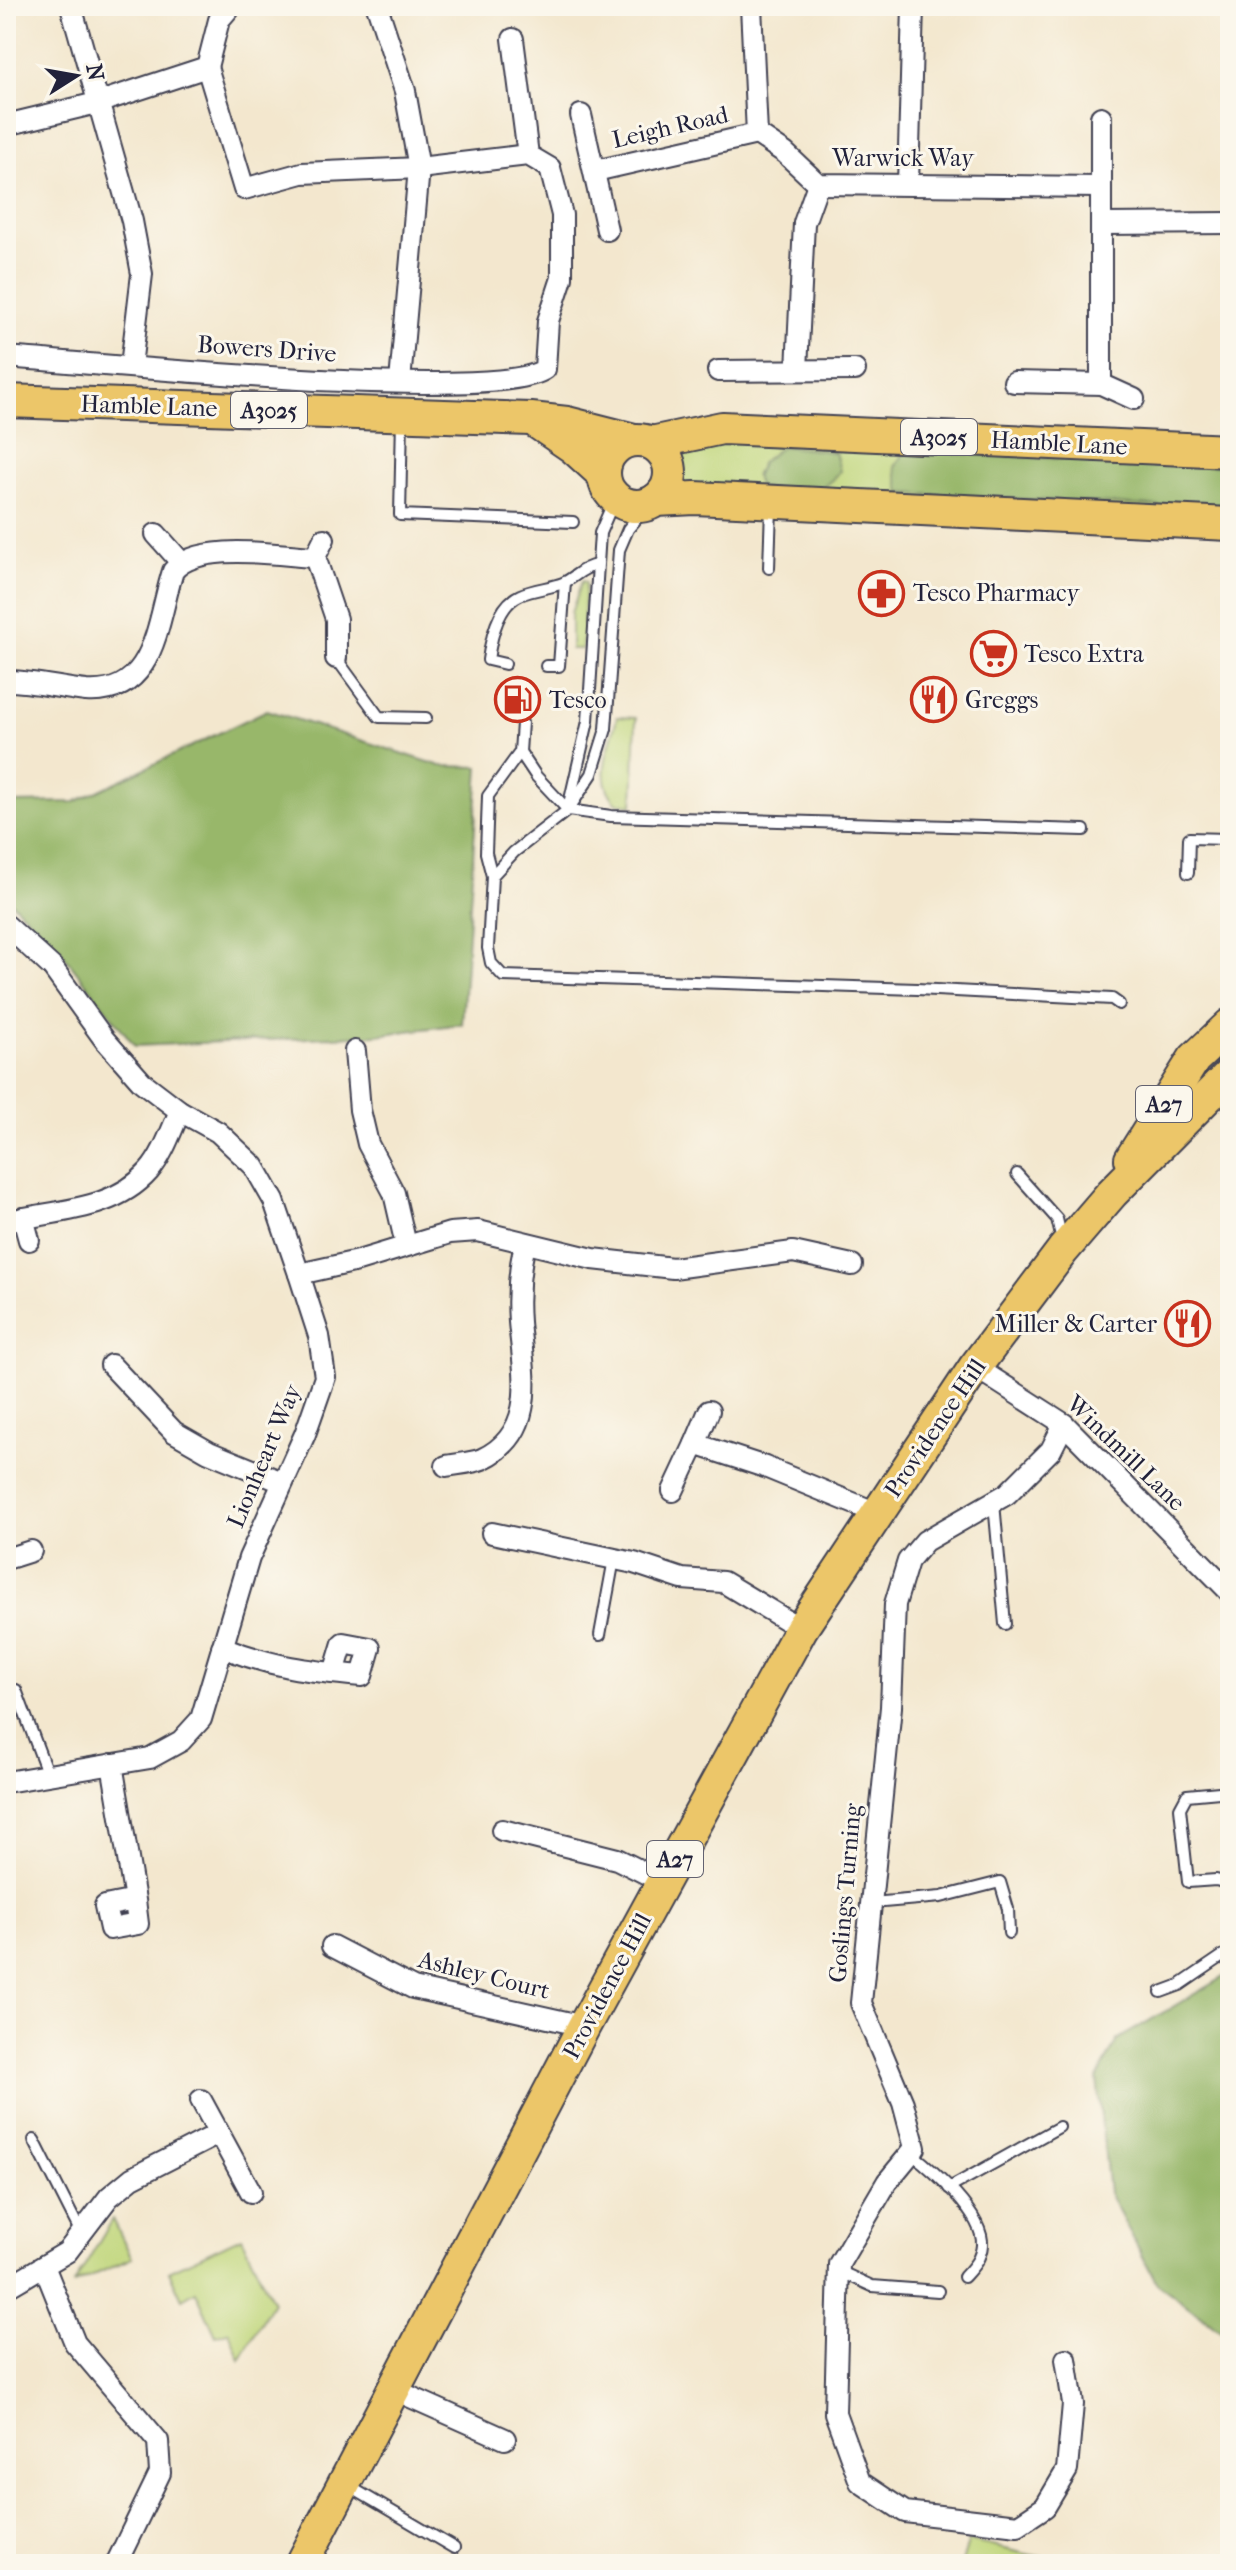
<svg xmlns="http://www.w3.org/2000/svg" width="1236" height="2570" font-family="'IM FELL French Canon',serif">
  <rect width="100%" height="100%" fill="#fbf7ec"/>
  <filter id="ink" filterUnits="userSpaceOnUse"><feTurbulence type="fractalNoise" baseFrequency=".0125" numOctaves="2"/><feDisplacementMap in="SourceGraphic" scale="16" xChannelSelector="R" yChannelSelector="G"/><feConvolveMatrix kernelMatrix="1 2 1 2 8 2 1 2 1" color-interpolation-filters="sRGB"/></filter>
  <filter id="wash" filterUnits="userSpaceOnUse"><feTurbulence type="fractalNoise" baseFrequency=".006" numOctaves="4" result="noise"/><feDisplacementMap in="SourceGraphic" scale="32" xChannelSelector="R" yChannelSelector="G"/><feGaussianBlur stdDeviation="1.8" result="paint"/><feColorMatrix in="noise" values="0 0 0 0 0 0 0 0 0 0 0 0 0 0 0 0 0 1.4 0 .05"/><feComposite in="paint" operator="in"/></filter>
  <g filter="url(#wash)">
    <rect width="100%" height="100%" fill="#f3e7ce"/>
    <!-- green -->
    <g fill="#c0d67a" stroke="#717c5a" stroke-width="2">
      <polygon points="710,440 1152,455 1230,514 678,490 678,465 671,449"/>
      <polygon points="582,581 586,582 582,649 571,649 571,613"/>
      <path d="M617,717L636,718L633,805L617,803C592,778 611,747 617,717Z"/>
      <polygon points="113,2219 132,2258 74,2284"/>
      <polygon points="241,2237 273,2302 240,2360 229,2331 216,2336 196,2291 182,2299 169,2271"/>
      <polygon points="969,2541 1072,2564 961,2564"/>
    </g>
    <!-- forest -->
    <g fill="#98b76a" stroke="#5d6c52" stroke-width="2">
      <path d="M782,446L835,452L840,471C816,502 794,491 759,488L755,476L762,462Z"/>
      <polygon points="915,452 1230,466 1230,510 901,493 895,467 904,453"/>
      <polygon points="267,710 441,766 479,767 462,1024 376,1035 135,1046 59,949 6,897 6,812 12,803 75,802"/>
      <polygon points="1230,1973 1230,2338 1157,2283 1109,2193 1097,2079 1117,2040"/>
    </g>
  </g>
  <g filter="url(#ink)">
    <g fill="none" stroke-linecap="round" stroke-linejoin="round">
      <defs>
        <g id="service">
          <polyline points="402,417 400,515 573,522"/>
          <polyline points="648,505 628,529 619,550 606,729 592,774 568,810 514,852 492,876 488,948 491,963 503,976 917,989 1112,999 1119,1004"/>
          <polyline points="769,568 771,507"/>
          <polyline points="336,658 379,717 426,718"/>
          <path d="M505,664L488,660C491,637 498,605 520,595C534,589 550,588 563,583C576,577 581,568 596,565"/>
          <polyline points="546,666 559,666 565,582"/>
          <polyline points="520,752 536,776 568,810 611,816 1084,830"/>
          <polyline points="569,804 588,721 600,533 615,498"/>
          <polyline points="1188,873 1189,838 1227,839"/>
          <polyline points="492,876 486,853 488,796 520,752 522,723"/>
          <polyline points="1017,1174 1057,1219 1062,1240"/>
          <polyline points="994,1503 1005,1624"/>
          <polyline points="600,1635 614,1559"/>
          <polyline points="16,1690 48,1775"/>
          <polyline points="1230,1791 1187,1795 1180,1808 1188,1882 1216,1880 1230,1884"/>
          <polyline points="872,1903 941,1897 1000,1882 1008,1909 1009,1933"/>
          <polyline points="1161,1992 1180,1985 1230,1951"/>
          <polyline points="34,2140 81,2233"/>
          <path d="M911,2153C933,2170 984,2215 982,2245C981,2259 973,2267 964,2277"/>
          <polyline points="949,2188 1059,2127"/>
          <polyline points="839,2271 872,2286 938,2291"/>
          <polyline points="347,2485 454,2548"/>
        </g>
        <g id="minor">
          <polyline points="71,6 132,221 142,274 131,366"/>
          <polyline points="377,6 405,91 419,168 400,382"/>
          <polyline points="751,6 757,134 785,153 818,184 1100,187"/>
          <polyline points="513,39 528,155"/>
          <polyline points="581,115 607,230"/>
          <polyline points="1101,117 1101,384"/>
          <polyline points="6,125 97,103 207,67 219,20 231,6"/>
          <polyline points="595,171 757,134"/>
          <polyline points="908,184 913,6"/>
          <polyline points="1103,224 1230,223"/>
          <path d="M6,357C88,363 499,404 545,369L548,321L562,278V215L550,168L528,155L419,168L302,173L244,189L207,67"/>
          <polyline points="797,370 804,223 818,184"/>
          <polyline points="718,371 855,370"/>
          <polyline points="1014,382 1101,384 1134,399"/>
          <polyline points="156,534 180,561"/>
          <polyline points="324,539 315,557 336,619 336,658"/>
          <path d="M6,681C33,681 59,688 86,691C156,696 157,621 173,571C197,541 278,555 315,557"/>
          <polyline points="6,925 52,967 104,1039 142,1082 180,1111 218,1132 254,1166 274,1201 299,1274 319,1336 325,1377 305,1434 249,1558 201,1719 181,1741 150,1758 6,1782"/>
          <polyline points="355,1051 360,1110 368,1144 394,1193 406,1245"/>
          <polyline points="23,1218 29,1240"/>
          <path d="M6,1222C54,1210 113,1212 149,1171C163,1155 171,1131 180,1111"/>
          <polyline points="299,1274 358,1261 450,1233 478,1231 593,1259 673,1268 793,1252 852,1265"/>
          <polyline points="111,1365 174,1432 209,1452 282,1482"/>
          <polyline points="975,1367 1064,1424 1230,1592"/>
          <polyline points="1064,1424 1051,1450 1007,1494 925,1541 908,1561 895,1604 891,1707 861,2003 903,2103 915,2148 887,2182 839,2264 835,2413 860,2482 905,2512 1018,2525 1045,2507 1067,2470 1073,2404 1066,2359"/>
          <polyline points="695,1444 709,1411"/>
          <path d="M446,1466C457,1464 472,1463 482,1459C540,1432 523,1369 519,1322C517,1295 519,1269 525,1243"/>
          <polyline points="673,1491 695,1444 765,1467 877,1513"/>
          <polyline points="492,1533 634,1563 682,1579 723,1582 801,1629"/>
          <polyline points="6,1559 31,1551"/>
          <path d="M222,1647C273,1667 307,1671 362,1676L370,1648L343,1643L334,1673"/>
          <polyline points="112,1764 135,1900 105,1906 110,1929 138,1924 135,1900"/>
          <polyline points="502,1830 617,1859 663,1882"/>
          <polyline points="332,1946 413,1988 584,2026"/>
          <polyline points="201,2100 251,2192"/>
          <polyline points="44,2266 75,2343 158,2441 160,2473 116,2564"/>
          <polyline points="6,2288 67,2252 109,2197 132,2178 218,2134"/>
          <polyline points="395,2390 505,2439"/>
        </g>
        <g id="primary">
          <polyline points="6,401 531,419 567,423 634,440"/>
          <polyline points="538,423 573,447 604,475"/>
          <circle cx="637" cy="473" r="33"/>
          <polyline points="651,443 722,428 1230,451"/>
          <polyline points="656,500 695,498 1230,524"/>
          <polyline points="1131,1159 1194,1059 1230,1025"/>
          <polyline points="302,2564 584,2026 801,1629 975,1367 1063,1250 1112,1193 1230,1074"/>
        </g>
      </defs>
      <!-- service casing -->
      <use href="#service" stroke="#414051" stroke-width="14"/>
      <!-- minor casing -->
      <use href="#minor" stroke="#414051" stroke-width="24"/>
      <!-- primary casing -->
      <use href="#primary" stroke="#414051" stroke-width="36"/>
      <!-- service -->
      <use href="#service" stroke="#fff" stroke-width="10"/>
      <!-- minor -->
      <use href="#minor" stroke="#fff" stroke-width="20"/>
      <!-- primary -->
      <use href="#primary" stroke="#ecc669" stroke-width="32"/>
    </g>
  </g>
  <!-- icons -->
  <defs>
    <symbol id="pharmacy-ring" viewBox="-11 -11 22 22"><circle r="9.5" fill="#fbf7ec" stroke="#c8321e" stroke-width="1.5"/><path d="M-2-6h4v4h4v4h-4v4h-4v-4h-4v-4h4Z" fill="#c8321e"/></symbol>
    <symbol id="supermarket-ring" viewBox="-11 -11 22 22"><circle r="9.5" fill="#fbf7ec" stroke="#c8321e" stroke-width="1.5"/><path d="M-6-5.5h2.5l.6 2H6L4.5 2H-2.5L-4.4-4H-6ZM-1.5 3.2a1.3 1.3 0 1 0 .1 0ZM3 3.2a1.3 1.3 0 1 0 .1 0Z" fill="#c8321e"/></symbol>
    <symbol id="fuel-ring" viewBox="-11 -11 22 22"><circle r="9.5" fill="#fbf7ec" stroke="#c8321e" stroke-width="1.5"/><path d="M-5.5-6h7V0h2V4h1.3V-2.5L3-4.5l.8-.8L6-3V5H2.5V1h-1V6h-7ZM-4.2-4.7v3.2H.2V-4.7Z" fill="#c8321e"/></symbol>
    <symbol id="restaurant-ring" viewBox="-11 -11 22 22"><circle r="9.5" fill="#fbf7ec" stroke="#c8321e" stroke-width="1.5"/><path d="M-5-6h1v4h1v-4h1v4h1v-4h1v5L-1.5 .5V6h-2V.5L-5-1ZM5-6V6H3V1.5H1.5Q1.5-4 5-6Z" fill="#c8321e"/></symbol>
  </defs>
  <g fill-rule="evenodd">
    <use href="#pharmacy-ring" x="856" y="568" width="51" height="51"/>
    <use href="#supermarket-ring" x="968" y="628" width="51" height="51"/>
    <use href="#fuel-ring" x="492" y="674" width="51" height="51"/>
    <use href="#restaurant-ring" x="908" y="674" width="51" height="51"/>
    <use href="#restaurant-ring" x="1162" y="1298" width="51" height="51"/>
  </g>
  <g text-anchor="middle" stroke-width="6" stroke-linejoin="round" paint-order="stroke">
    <!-- shield labels -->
    <g fill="#fbf7ec" stroke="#636270" stroke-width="2">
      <rect x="231" y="392" width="76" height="36" rx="6"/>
      <rect x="901" y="419" width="76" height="36" rx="6"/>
      <rect x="1136" y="1086" width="56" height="36" rx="6"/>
      <rect x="647" y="1841" width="56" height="36" rx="6"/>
    </g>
    <g font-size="22" font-weight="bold" fill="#22223b">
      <text x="269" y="418">A3025</text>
      <text x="939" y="445">A3025</text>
      <text x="1164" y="1112">A27</text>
      <text x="675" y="1867">A27</text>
    </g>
    <!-- street labels -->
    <g font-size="24" fill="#22223b" stroke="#fbf7ec">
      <text transform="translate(670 127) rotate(-13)" y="8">Leigh Road</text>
      <text x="903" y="166">Warwick Way</text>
      <text transform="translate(267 349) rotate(4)" y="8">Bowers Drive</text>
      <text transform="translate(149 406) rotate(2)" y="8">Hamble Lane</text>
      <text transform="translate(1059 443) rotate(3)" y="8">Hamble Lane</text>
      <text transform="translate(935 1428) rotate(-56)" y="8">Providence Hill</text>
      <text transform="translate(1126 1453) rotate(44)" y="8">Windmill Lane</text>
      <text transform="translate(264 1456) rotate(-67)" y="8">Lionheart Way</text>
      <text transform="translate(845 1893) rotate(-85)" y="8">Goslings Turning</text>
      <text transform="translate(484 1975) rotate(14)" y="8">Ashley Court</text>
      <text transform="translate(607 1986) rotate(-62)" y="8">Providence Hill</text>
    </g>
    <!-- poi labels -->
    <g font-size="24" fill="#22223b" stroke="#fbf7ec" text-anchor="start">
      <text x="913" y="601">Tesco Pharmacy</text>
      <text x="1024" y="662">Tesco Extra</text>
      <text x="549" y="708">Tesco</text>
      <text x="965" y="708">Greggs</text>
      <text x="1157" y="1332" text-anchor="end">Miller &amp; Carter</text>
    </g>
  </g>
  <!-- margin -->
  <rect width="1236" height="2570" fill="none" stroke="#fbf7ec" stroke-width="32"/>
  <!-- north arrow -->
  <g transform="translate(76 76) rotate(79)" stroke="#fbf7ec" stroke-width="6" paint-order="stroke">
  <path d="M0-6L14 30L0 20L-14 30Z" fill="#22223b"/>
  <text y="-12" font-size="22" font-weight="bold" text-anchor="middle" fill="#22223b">N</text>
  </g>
</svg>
